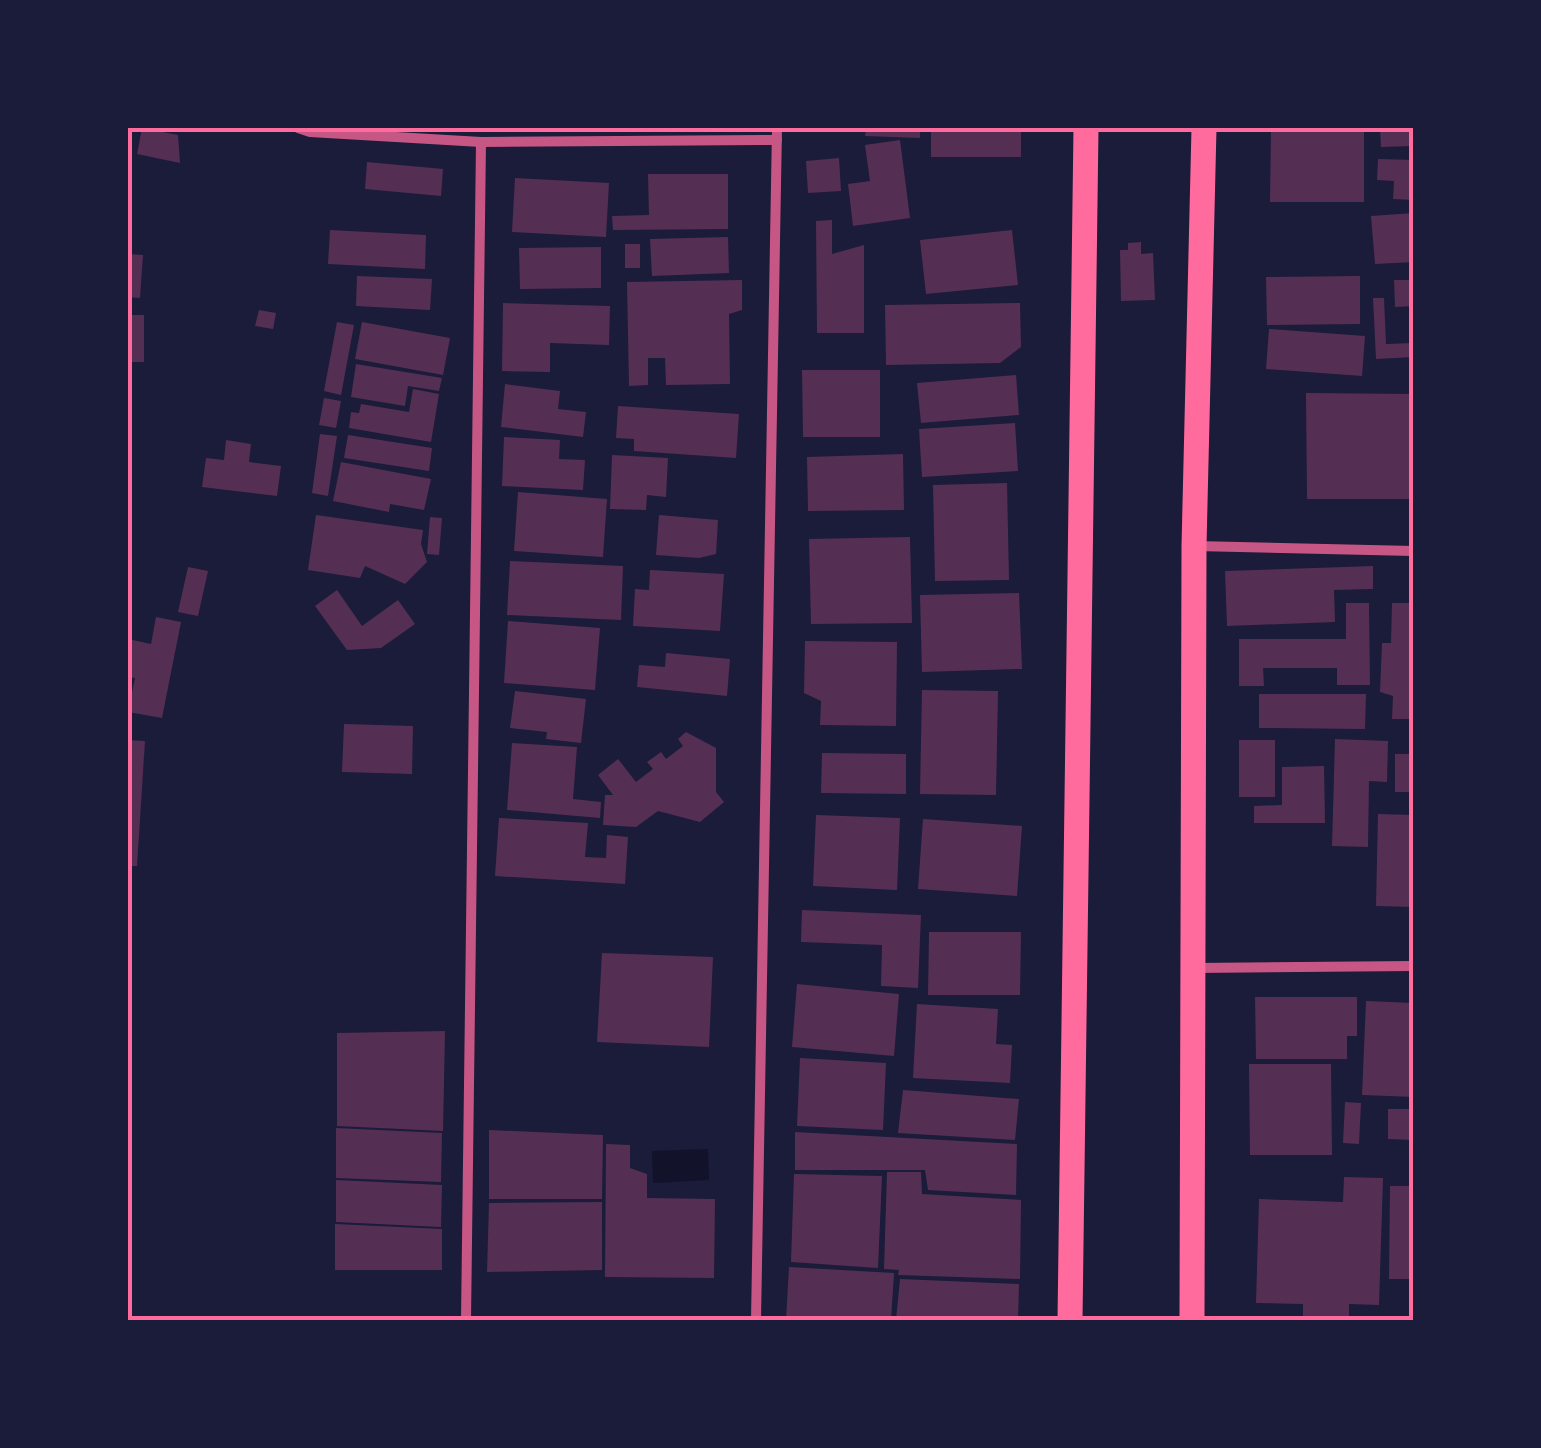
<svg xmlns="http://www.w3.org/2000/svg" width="1541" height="1448" font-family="Spectral,serif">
  <rect width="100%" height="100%" fill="#1b1b3a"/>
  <!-- water -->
  <polygon fill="#12122b" points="708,1149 709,1180 653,1183 652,1151"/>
  <!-- building -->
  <g fill="#542f53">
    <polygon points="142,128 178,135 180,163 137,154"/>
    <polygon points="866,128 920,128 920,138 865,136"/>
    <rect x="931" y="128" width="90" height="29"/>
    <polygon points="1271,128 1364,128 1364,202 1270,202"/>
    <polygon points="1380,128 1414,128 1414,146 1381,147"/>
    <polygon points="900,140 910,218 853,226 848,184 870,181 865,145"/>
    <polygon points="839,158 841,191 808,193 806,161"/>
    <polygon points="1378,159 1414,160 1414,200 1393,199 1394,181 1377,180"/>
    <polygon points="367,162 443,169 441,196 365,189"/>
    <polygon points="648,174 728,174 728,229 613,230 612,216 649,215"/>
    <polygon points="515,178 609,183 606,237 512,232"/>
    <polygon points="1414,213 1414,262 1375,264 1371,216"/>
    <polygon points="832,220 832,254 864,245 864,333 817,333 816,221"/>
    <polygon points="330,230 426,235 425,269 328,264"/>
    <polygon points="1012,230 1018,285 926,294 920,240"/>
    <polygon points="728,237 729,273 652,276 650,239"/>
    <polygon points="1141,242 1141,254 1153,253 1155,300 1121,301 1120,250 1128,250 1128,243"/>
    <rect x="625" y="244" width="15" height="24"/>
    <polygon points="601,247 601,288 520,289 519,248"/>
    <polygon points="128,254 143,255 140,298 128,297"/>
    <polygon points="357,276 432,279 430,310 356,306"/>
    <polygon points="1360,276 1360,324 1267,325 1266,277"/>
    <polygon points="742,280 742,310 729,314 730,384 666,385 665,358 648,358 648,385 629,386 627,282"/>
    <polygon points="1394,280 1414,280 1414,306 1395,307"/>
    <polygon points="1373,298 1384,298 1386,344 1414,343 1414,357 1376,359"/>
    <polygon points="503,303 610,306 609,345 550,343 550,372 502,371"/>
    <polygon points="1020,303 1021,347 1000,363 886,365 885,305"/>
    <polygon points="259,310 276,313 273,329 255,326"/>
    <rect x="128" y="315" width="16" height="47"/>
    <polygon points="337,322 354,325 341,395 324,391"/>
    <polygon points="362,322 450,338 443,375 355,359"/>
    <polygon points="1269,329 1365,336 1362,376 1266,369"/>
    <polygon points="356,364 442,378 439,391 408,386 405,406 351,397"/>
    <polygon points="802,370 880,370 880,437 803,437"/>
    <polygon points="1016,375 1019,415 921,423 917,383"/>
    <polygon points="505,384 560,391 558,409 586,412 583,437 501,427"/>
    <polygon points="413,389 439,394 431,442 349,428 351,412 359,413 361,404 409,412"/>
    <polygon points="1306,393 1414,394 1414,499 1307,499"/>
    <polygon points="324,398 341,401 336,428 319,425"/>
    <polygon points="618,406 739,414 736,458 634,451 634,439 616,438"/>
    <polygon points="1015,423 1018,471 922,477 919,429"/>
    <polygon points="320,434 337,436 328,496 312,493"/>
    <polygon points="348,435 432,448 429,471 344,458"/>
    <polygon points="504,437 560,440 559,459 585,460 583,490 502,486"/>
    <polygon points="226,440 251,444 249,462 281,466 277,496 202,487 206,458 224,460"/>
    <polygon points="903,454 904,510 808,511 807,457"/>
    <polygon points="612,455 668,458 666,497 647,495 646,510 610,509"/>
    <polygon points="341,462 431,479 424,510 390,504 389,512 333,501"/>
    <polygon points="1007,483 1009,580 935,581 933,485"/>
    <polygon points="518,492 607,499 603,557 514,551"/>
    <polygon points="316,515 423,530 421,544 427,562 405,584 365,566 360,578 308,570"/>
    <polygon points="659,515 718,520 716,554 699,558 656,555"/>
    <polygon points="430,517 442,518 439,555 427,554"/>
    <polygon points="910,537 912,623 811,624 809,539"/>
    <polygon points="510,561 623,566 621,620 507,615"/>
    <polygon points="1373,566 1373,589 1334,590 1335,622 1227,626 1225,571"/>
    <polygon points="188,567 208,571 198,616 178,612"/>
    <polygon points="650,570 724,574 720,631 633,626 635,589 649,590"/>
    <polygon points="337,590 362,626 398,600 415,624 381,648 347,650 315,606"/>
    <polygon points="1019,593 1022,669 922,672 920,595"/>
    <polygon points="1346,603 1369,603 1370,685 1337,685 1337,668 1263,668 1264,686 1239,686 1239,639 1346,639"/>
    <polygon points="1392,603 1414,603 1411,719 1392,719 1393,696 1380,692 1382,643 1391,643"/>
    <polygon points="156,617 181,622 162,718 128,712 135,678 128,677 128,639 151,644"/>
    <polygon points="508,621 600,628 595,690 504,683"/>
    <polygon points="805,641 897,642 896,726 820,725 821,701 804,693"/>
    <polygon points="666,653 730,659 727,696 637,687 639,665 665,667"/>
    <polygon points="922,690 998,691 996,795 920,794"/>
    <polygon points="515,691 586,699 581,743 546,739 547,732 510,728"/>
    <polygon points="1259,694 1366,694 1365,729 1259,728"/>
    <polygon points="344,724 413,726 412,774 342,772"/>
    <polygon points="686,732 716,748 716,792 724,802 700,822 658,811 636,827 603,825 605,795 613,795 598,775 618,759 636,782 653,769 647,762 661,752 666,759 683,746 678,739"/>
    <polygon points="1335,739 1388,741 1387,782 1369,781 1368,847 1332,846"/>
    <polygon points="128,740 145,741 137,866 128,866"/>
    <rect x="1239" y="740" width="36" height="57"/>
    <polygon points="512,743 577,747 573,799 601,802 600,818 507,810"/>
    <polygon points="822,753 906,754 906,794 821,793"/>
    <rect x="1395" y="754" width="19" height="38"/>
    <polygon points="1324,766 1325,823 1254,823 1254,806 1282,805 1282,767"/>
    <polygon points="1378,814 1414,815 1414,907 1376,906"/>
    <polygon points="816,815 900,818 897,890 813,886"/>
    <polygon points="499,818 588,823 585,857 606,858 607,835 628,837 625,884 495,876"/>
    <polygon points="923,819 1022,826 1017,896 918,889"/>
    <polygon points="802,910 921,915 918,988 881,986 882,945 801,942"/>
    <polygon points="929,932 1021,932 1020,995 928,995"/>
    <polygon points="602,953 713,957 709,1047 597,1042"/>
    <polygon points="797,984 899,994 894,1056 792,1047"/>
    <polygon points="1255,997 1357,997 1357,1036 1347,1036 1347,1059 1256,1059"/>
    <polygon points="1366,1001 1414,1003 1414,1097 1362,1095"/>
    <polygon points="917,1004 998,1009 996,1044 1012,1045 1010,1083 913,1078"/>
    <polygon points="445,1031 443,1131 337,1126 337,1033"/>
    <polygon points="800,1058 886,1063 883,1130 797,1126"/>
    <polygon points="1249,1064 1331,1064 1332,1155 1250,1155"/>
    <polygon points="903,1090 1019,1099 1015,1140 898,1133"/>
    <polygon points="1345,1102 1361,1103 1359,1144 1343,1143"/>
    <polygon points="1388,1109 1414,1109 1414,1140 1388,1139"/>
    <polygon points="336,1128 442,1133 441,1182 336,1178"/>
    <polygon points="489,1130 603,1135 602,1199 489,1199"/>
    <polygon points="795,1132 1017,1144 1016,1195 928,1190 925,1170 795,1170"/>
    <polygon points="606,1144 630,1145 630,1168 647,1174 647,1198 715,1199 714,1278 605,1277"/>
    <polygon points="887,1172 921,1172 922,1194 1021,1200 1020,1279 898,1275 899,1270 884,1269"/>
    <polygon points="794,1174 882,1176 878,1268 791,1262"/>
    <polygon points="1344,1177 1383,1178 1379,1305 1349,1304 1349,1319 1303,1317 1303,1304 1256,1303 1259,1199 1343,1202"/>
    <polygon points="336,1180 442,1185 441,1227 336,1222"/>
    <polygon points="1390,1186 1414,1186 1414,1279 1389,1279"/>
    <polygon points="602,1202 602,1270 487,1272 489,1203"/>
    <polygon points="335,1224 442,1229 442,1270 335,1270"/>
    <polygon points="789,1267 894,1273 891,1320 786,1320"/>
    <polygon points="900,1279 1019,1284 1018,1320 896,1320"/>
  </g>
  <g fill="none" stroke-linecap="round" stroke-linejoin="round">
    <!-- minor -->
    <g stroke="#c65784" stroke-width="10">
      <polyline points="298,128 310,132 481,142 777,140"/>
      <polyline points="1195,546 1414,551"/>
      <polyline points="1195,968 1414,966"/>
      <polyline points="466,1320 481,142"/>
      <polyline points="756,1320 777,128"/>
    </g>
    <!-- primary -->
    <g stroke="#ff6b9d" stroke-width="25">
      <polyline points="1070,1320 1086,128"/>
      <polyline points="1192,1320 1194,546 1204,128"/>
    </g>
  </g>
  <!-- border -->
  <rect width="1541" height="1448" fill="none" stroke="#1b1b3a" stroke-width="260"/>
  <rect x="130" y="130" width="1281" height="1188" fill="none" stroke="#ff6b9d" stroke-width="4"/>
</svg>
